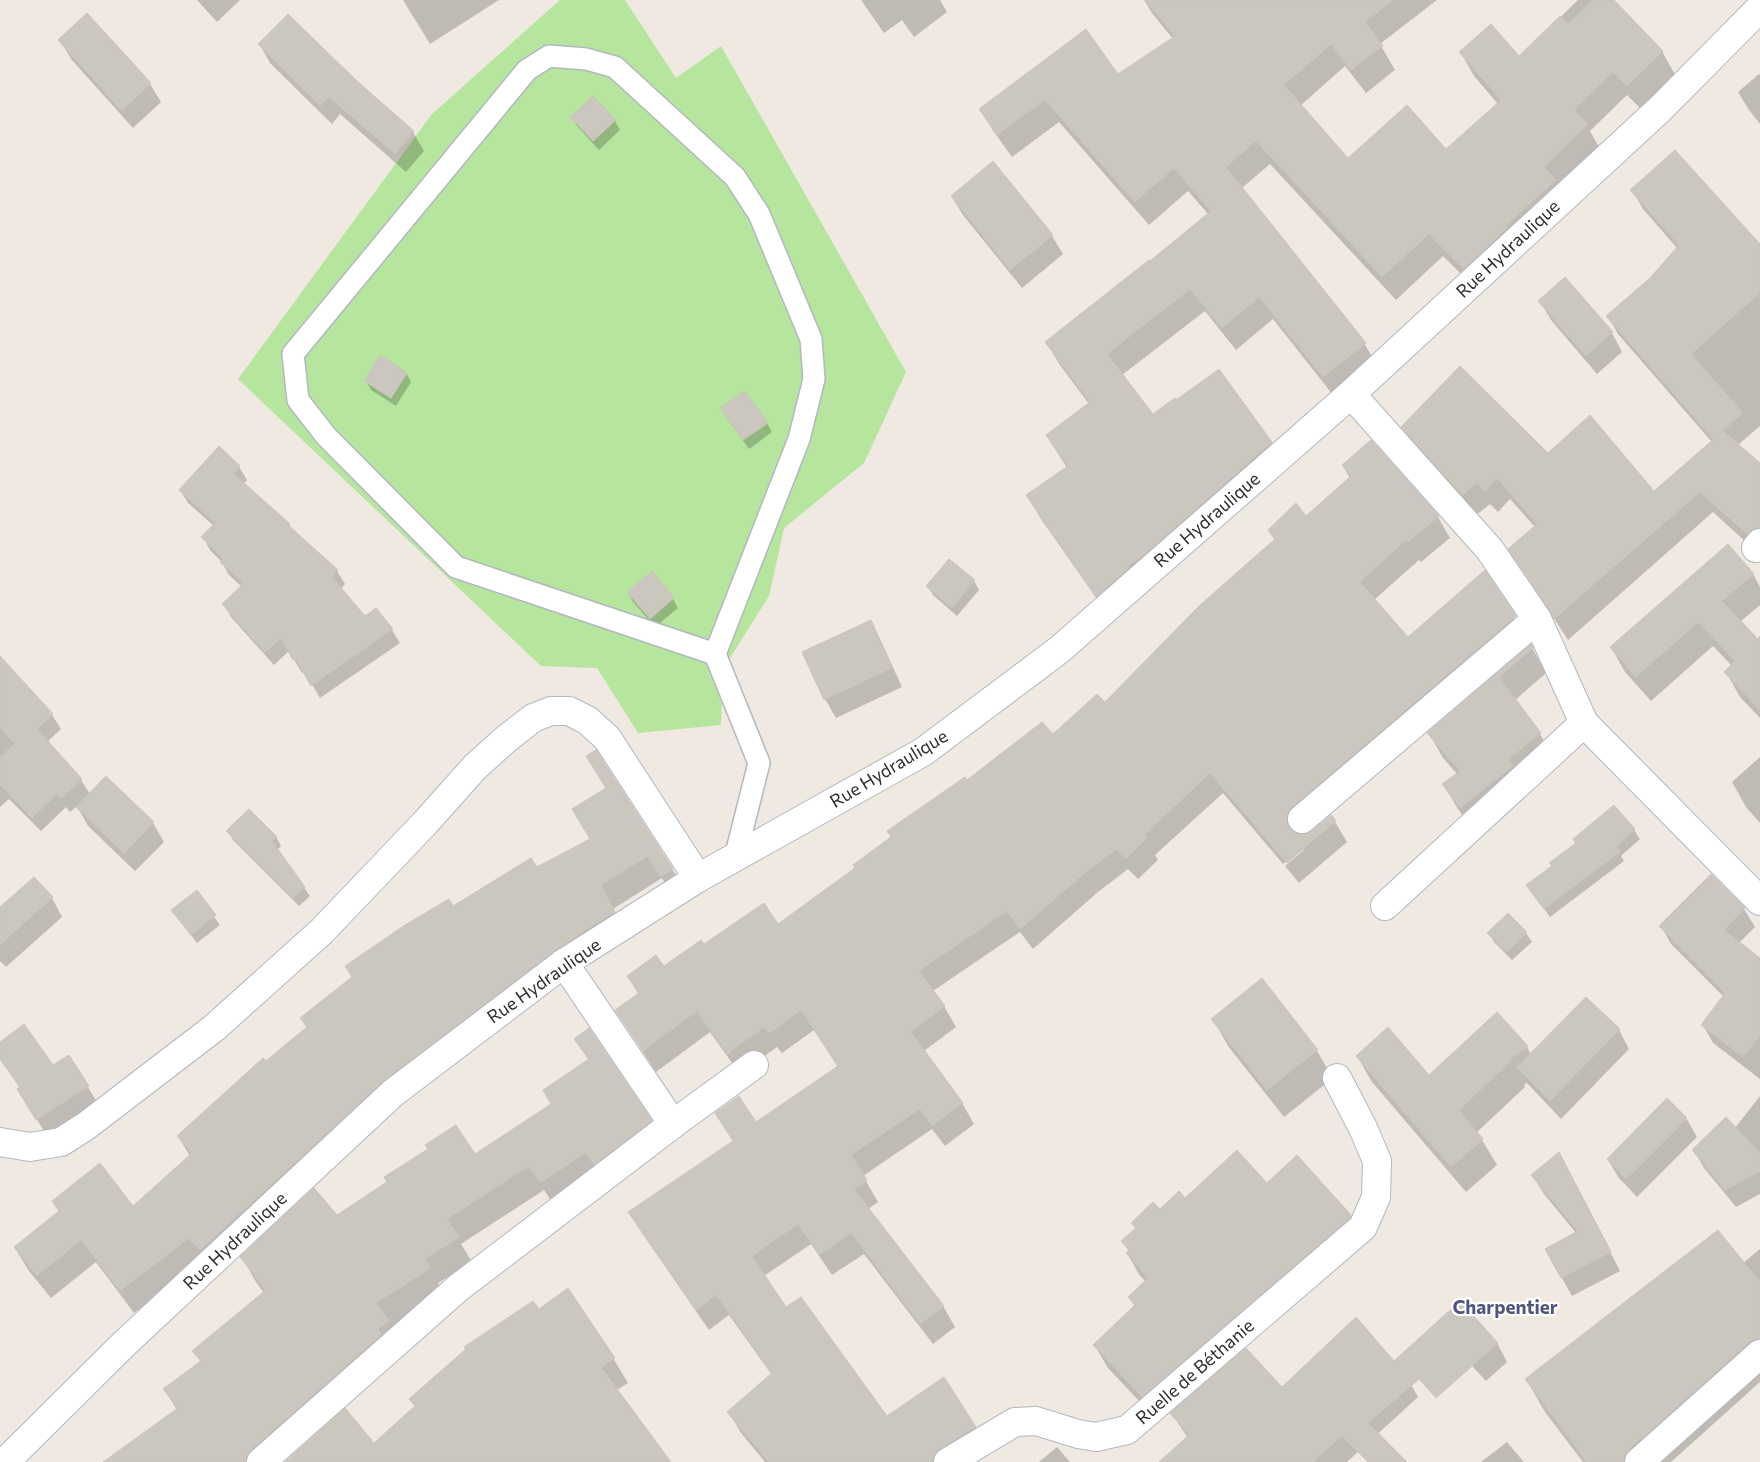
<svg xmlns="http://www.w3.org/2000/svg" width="1760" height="1462" font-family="Commissioner,sans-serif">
  <rect width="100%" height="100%" fill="#efe9e1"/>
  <!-- green -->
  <polygon fill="#b6e59e" points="560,0 625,0 676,78 721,46 906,372 864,463 784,528 769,596 723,669 721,725 638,733 597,668 541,666 238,379 432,114"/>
  <!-- shadow -->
  <g fill="#0003">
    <polygon points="197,0 240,0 217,22"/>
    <polygon points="403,0 499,0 430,44"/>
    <polygon points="861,0 940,0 947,12 914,37 902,20 884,33"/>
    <polygon points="1144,0 1437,0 1380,44 1395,70 1366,93 1345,66 1300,106 1347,160 1446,151 1498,104 1474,76 1461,53 1519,58 1578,0 1612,0 1662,51 1675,75 1641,109 1627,95 1590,131 1600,149 1478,291 1443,256 1396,300 1270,164 1242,188 1364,343 1378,367 1337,400 1273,319 1236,350 1205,311 1122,375 1153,416 1176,402 1219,371 1271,443 1285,466 1111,619 1041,519 1027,495 1067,468 1047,436 1089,404 1060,365 1046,342 1209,215 1188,191 1149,225 1059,122 1012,157 994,132 980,109 1118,75 1173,39 1152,13"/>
    <polygon points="87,15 150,84 161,102 133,128 71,59 60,40"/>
    <polygon points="260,45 356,82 413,132 424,151 406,172 340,114 332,124 270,63"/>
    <polygon points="1759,74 1760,75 1760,124 1749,110 1738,92"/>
    <polygon points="593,98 615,121 620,130 599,150 577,126 572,117"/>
    <polygon points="1632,190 1760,246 1760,426 1738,445 1760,464 1760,555 1713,512 1568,640 1510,550 1535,527 1510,499 1498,512 1490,504 1475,516 1415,449 1403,427 1548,454 1654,493 1712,442 1618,334 1608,316 1650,279 1677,248 1643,209"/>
    <polygon points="952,197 1052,236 1063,254 1022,288 963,215"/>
    <polygon points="1540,301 1612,333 1622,352 1597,374 1551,320"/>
    <polygon points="406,373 411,382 396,406 371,390 366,381"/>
    <polygon points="727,418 767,423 772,432 749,449"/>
    <polygon points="219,448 239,467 247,480 243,484 289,524 293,531 337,571 345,584 341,589 365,618 376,609 392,630 400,643 320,698 304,671 302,673 289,651 274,665 231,617 224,604 242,587 229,575 222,562 210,550 203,537 214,526 188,503 180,490"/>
    <polygon points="1343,466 1438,517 1450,538 1421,562 1419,560 1374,600 1408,639 1484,572 1527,638 1304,828 1299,835 1305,836 1335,822 1347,842 1299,883 1285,866 1304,850 1302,848 1283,864 1223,793 1155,855 1158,860 1138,879 1128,869 1098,892 1033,949 1020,932 933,991 944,1006 956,1027 924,1051 962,1103 974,1124 945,1146 932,1129 863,1176 878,1202 868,1209 943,1306 955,1327 933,1344 864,1254 832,1275 811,1244 764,1276 786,1309 886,1418 944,1379 987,1448 964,1462 765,1462 741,1433 729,1412 772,1375 729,1315 709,1330 642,1233 629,1212 734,1142 716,1113 756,1124 838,1067 814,1030 782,1053 777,1047 740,1074 710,1032 656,1072 617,1011 639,995 628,976 663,968 703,946 778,926 856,868 967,781 1053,736 1105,704 1275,541 1269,530 1306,518 1350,478"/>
    <polygon points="1753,574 1760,587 1760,605 1740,622 1760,643 1760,718 1740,697 1726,672 1732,666 1713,646 1651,701 1625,672 1611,647"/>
    <polygon points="974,581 979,590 957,616 933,595 928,586"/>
    <polygon points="628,593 673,599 678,608 655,627 633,602"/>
    <polygon points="871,622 881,641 902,687 836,718 825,699"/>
    <polygon points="1531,646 1546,673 1515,700 1540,734 1554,759 1475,832 1458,809 1443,784 1457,774 1443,758 1429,733"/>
    <polygon points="0,657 52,715 61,729 47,742 81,780 90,794 106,777 153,823 164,842 135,871 88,826 77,806 70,812 66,807 41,831 9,799 0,807"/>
    <polygon points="1760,757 1760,823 1746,807 1732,782"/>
    <polygon points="1614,807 1634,830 1640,839 1621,856 1624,861 1550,917 1533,894 1553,867"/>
    <polygon points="574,810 672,869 686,892 675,899 662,878 613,909 627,936 589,958 397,1104 203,1261 134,1313 96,1262 51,1298 29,1271 15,1248 133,1208 190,1156 178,1136 307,1028 302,1019 453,907 536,869 591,840"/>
    <polygon points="228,831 276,837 281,846 277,850 310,896 299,906 233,840"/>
    <polygon points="1711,875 1744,909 1755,927 1739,943 1760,960 1760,1079 1713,1043 1703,1025 1724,997 1671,944 1661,926"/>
    <polygon points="196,892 220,925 197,943 173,911"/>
    <polygon points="52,898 62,917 6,967 0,961 0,909"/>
    <polygon points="1508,914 1526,933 1532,942 1512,960 1494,942 1489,933"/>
    <polygon points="1496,1014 1527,1047 1531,1055 1619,1030 1629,1049 1561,1119 1527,1083 1524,1085 1525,1087 1476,1133 1482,1140 1497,1165 1466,1192 1372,1082 1357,1056 1429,1077"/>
    <polygon points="1213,1019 1317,1051 1333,1078 1284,1117 1228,1046"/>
    <polygon points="576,1039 651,1121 665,1146 555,1207 544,1190 461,1244 472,1262 438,1283 444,1293 392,1327 402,1345 279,1462 106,1462 132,1441 133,1442 177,1410 165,1390 201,1363 194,1351 264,1293 256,1282 242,1257 474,1155 553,1104 589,1061"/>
    <polygon points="0,1043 53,1067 69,1057 97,1102 46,1134 27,1104 20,1088 0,1059"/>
    <polygon points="1760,1096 1760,1194 1736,1207 1704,1168 1694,1150 1735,1128"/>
    <polygon points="1686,1118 1697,1137 1637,1197 1619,1178 1608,1160"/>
    <polygon points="1569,1172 1620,1271 1572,1296 1546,1249 1576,1233 1544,1194 1533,1176"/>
    <polygon points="1266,1184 1350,1215 1364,1238 1156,1419 1108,1368 1095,1346 1135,1307 1130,1297 1146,1282 1140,1276 1127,1253 1129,1252 1123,1241 1136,1229 1133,1223 1185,1199"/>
    <polygon points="1760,1249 1760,1382 1671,1462 1583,1462 1545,1412 1526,1379 1743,1263"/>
    <polygon points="539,1310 613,1358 628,1383 617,1390 669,1462 286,1462 374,1445 415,1407 411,1400"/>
    <polygon points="1449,1341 1497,1343 1507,1362 1486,1381"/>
    <polygon points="1407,1377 1418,1397 1347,1462 1161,1462 1188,1438 1172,1414 1282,1388"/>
    <polygon points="1507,1442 1524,1462 1481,1462"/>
    <polygon points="1057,1447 1070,1462 1039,1462"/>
  </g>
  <!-- building -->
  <g fill="#cbc7bf" stroke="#cbc5ba">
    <polygon points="1145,0 1393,0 1365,22 1383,46 1351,70 1331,44 1284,85 1348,158 1407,105 1446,149 1501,100 1459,52 1491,24 1519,56 1560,16 1568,24 1593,0 1614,0 1663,51 1627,86 1613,72 1574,110 1588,124 1544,167 1556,180 1505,226 1507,228 1464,269 1429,234 1382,277 1256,141 1226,167 1366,343 1323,377 1259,297 1222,328 1190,289 1107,354 1153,414 1175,398 1176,400 1219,369 1272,442 1145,554 1128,566 1129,568 1096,597 1026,495 1068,466 1046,435 1090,402 1045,342 1149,260 1150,261 1211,211 1174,168 1135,202 1045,100 997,135 979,109 1086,29 1118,74 1175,36"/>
    <polygon points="87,13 151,83 122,111 58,40"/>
    <polygon points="288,14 357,81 414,131 395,154 329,97 320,106 258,44"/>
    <polygon points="593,96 616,120 593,141 570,117"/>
    <polygon points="1675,150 1760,244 1760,293 1691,354 1743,413 1713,439 1606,316 1650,278 1679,245 1630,190"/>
    <polygon points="993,161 1053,235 1010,270 951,196"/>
    <polygon points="1565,277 1613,332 1586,356 1538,301"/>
    <polygon points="380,355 407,373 391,398 364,381"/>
    <polygon points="1460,366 1548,453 1590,415 1654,491 1723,431 1760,463 1760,528 1754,529 1747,534 1700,492 1554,619 1550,610 1508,549 1537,524 1497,478 1485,491 1477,483 1462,495 1401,427"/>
    <polygon points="745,391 768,423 743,440 720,408"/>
    <polygon points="1371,440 1439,516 1408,542 1406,540 1360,582 1408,637 1485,570 1516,616 1292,807 1287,814 1287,822 1290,829 1297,834 1304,834 1312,831 1331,815 1336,821 1287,863 1210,773 1144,835 1147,838 1126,859 1116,849 1086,872 1020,929 1007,911 919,971 945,1006 911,1032 963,1103 932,1126 920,1109 851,1155 867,1180 854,1189 944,1306 920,1324 851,1233 819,1255 798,1224 752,1256 786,1307 801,1297 887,1416 944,1377 976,1427 940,1449 935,1454 932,1462 769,1462 727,1412 772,1373 716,1295 696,1310 628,1212 733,1141 715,1113 739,1096 756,1122 838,1066 801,1010 769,1033 764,1027 727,1054 697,1011 643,1051 615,1010 639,993 627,976 656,955 664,966 701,940 704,944 764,903 778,924 855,868 853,865 891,837 887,831 965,777 967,780 1042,722 1053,734 1097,694 1105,702 1199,606 1275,539 1268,530 1296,503 1306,516 1351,476 1342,465"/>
    <polygon points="219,446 240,466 234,474 290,524 288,525 338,570 332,577 365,616 376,608 393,629 311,686 296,659 293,660 281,638 265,653 222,604 244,583 220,562 223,559 201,537 215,523 179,490"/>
    <polygon points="1728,544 1754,574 1722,601 1758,639 1760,636 1760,710 1724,672 1735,661 1698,622 1636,677 1610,647"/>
    <polygon points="949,559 975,580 952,608 926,586"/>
    <polygon points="652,571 674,598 650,619 627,592"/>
    <polygon points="871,620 892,668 824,700 802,652"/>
    <polygon points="1531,644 1533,648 1499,677 1541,733 1508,759 1513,766 1460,808 1442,784 1460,771 1427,733"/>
    <polygon points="0,656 53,714 37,729 82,779 61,799 57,794 32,818 0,785 0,757 15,744 0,728"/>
    <polygon points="596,750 673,869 660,877 648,856 601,885 615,912 577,935 578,936 555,951 384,1081 200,1250 189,1238 120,1291 81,1240 37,1276 14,1247 59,1211 52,1201 100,1163 133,1206 192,1153 177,1136 263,1058 266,1061 307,1027 300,1018 352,977 345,966 405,925 449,899 453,906 531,858 537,867 590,839 572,809 606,788 586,756"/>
    <polygon points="106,776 154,822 124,854 76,807"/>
    <polygon points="1614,805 1635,829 1616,847 1620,852 1544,909 1526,885 1552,866 1549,863 1576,843 1573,839"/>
    <polygon points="249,809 277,837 272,841 305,887 293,898 226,831"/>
    <polygon points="1711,874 1745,908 1724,930 1760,958 1760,1035 1743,1057 1701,1025 1725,993 1659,926"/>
    <polygon points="34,877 53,897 0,945 0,907"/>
    <polygon points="197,890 216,915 191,935 171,910"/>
    <polygon points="1508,913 1527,932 1507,952 1487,933"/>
    <polygon points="1262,978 1318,1050 1267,1090 1211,1019"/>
    <polygon points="1586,997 1620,1029 1550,1101 1517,1067"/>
    <polygon points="1497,1012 1528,1046 1510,1059 1511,1061 1459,1110 1483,1139 1451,1167 1356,1056 1388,1027 1429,1075"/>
    <polygon points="24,1024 53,1065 69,1055 89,1086 36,1120 17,1089 20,1087 0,1059 0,1042"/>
    <polygon points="589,1028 652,1121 594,1165 586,1153 540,1183 529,1166 447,1219 459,1237 425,1259 431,1268 376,1303 389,1320 378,1329 382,1334 251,1450 246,1457 246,1462 103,1462 178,1408 163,1389 201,1361 192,1351 266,1290 240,1257 314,1188 337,1215 387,1182 384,1177 428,1149 425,1145 456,1125 475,1154 551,1104 543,1090 589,1059 574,1039"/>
    <polygon points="1667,1098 1687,1118 1626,1179 1607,1159"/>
    <polygon points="1726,1117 1760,1153 1760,1171 1725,1190 1692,1150"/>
    <polygon points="1237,1150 1267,1183 1297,1155 1351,1215 1350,1218 1142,1397 1093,1345 1135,1305 1128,1297 1148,1278 1126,1253 1129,1250 1121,1241 1136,1228 1131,1223 1153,1202 1160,1209 1179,1191 1185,1198"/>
    <polygon points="1559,1152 1611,1252 1561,1278 1545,1249 1578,1231 1531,1175"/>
    <polygon points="1718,1230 1760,1282 1760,1339 1750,1342 1648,1433 1630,1447 1631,1448 1624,1457 1624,1462 1587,1462 1525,1379"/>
    <polygon points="568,1288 615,1358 601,1367 671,1462 285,1462 345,1408 374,1443 415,1406 409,1399 466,1349 464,1347 533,1301 539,1309"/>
    <polygon points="1460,1301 1498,1343 1436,1398 1419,1379 1368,1423 1407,1462 1368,1462 1342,1436 1313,1462 1159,1462 1189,1435 1170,1413 1246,1348 1282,1387 1356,1317 1394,1361"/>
  </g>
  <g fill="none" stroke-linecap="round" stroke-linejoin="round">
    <defs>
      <polyline id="lane" points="715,654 799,439 814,379 811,339 759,214 735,177 615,67 586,59 549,56 527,70 293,354 298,400 326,436 456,567 715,654 759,763 735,858"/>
      <g id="street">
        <polyline points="1351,394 1490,550 1537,619 1584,723 1760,901"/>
        <polyline points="1756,548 1760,543"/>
        <polyline points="1302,819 1537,619"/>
        <polyline points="1385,906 1584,723"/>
        <polyline points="673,1124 754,1065"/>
        <polyline points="0,1142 30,1147 61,1142 86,1126 214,1028 322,931 425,823 475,767 505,740 533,718 551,711 569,711 587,720 607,738 698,878"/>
        <polyline points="5,1462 125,1343 393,1093 564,963 698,878 923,752 1059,650 1351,394 1660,109 1760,8"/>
        <polyline points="261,1462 458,1288 673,1124 564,963"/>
        <polyline points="948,1462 1015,1422 1036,1421 1078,1434 1096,1437 1127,1430 1363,1227 1376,1197 1377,1161 1363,1128 1337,1078"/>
        <polyline points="1639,1462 1760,1354"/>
      </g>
    </defs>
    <!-- lane casing -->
    <use href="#lane" stroke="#b4b7c1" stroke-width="24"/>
    <!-- street casing -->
    <use href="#street" stroke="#b4b7c1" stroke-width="30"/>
    <!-- lane -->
    <use href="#lane" stroke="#fff" stroke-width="21"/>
    <!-- street -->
    <use href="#street" stroke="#fff" stroke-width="28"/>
  </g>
  <g text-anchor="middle" stroke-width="4.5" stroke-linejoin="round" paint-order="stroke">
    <!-- street labels -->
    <g font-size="18" fill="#2e2e2e" stroke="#fff">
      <text transform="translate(1508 249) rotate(-43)" y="6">Rue Hydraulique</text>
      <text transform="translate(1207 520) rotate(-41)" y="6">Rue Hydraulique</text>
      <text transform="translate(889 769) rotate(-31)" y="6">Rue Hydraulique</text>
      <text transform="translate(544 981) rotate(-35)" y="6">Rue Hydraulique</text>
      <text transform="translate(235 1241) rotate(-43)" y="6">Rue Hydraulique</text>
      <text transform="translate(1195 1372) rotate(-41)" y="6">Ruelle de Béthanie</text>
    </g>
    <!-- neighbourhood labels -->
    <g font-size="19" font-weight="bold" fill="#4d5680" stroke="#fff">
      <text x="1505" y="1314">Charpentier</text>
    </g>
  </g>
</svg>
